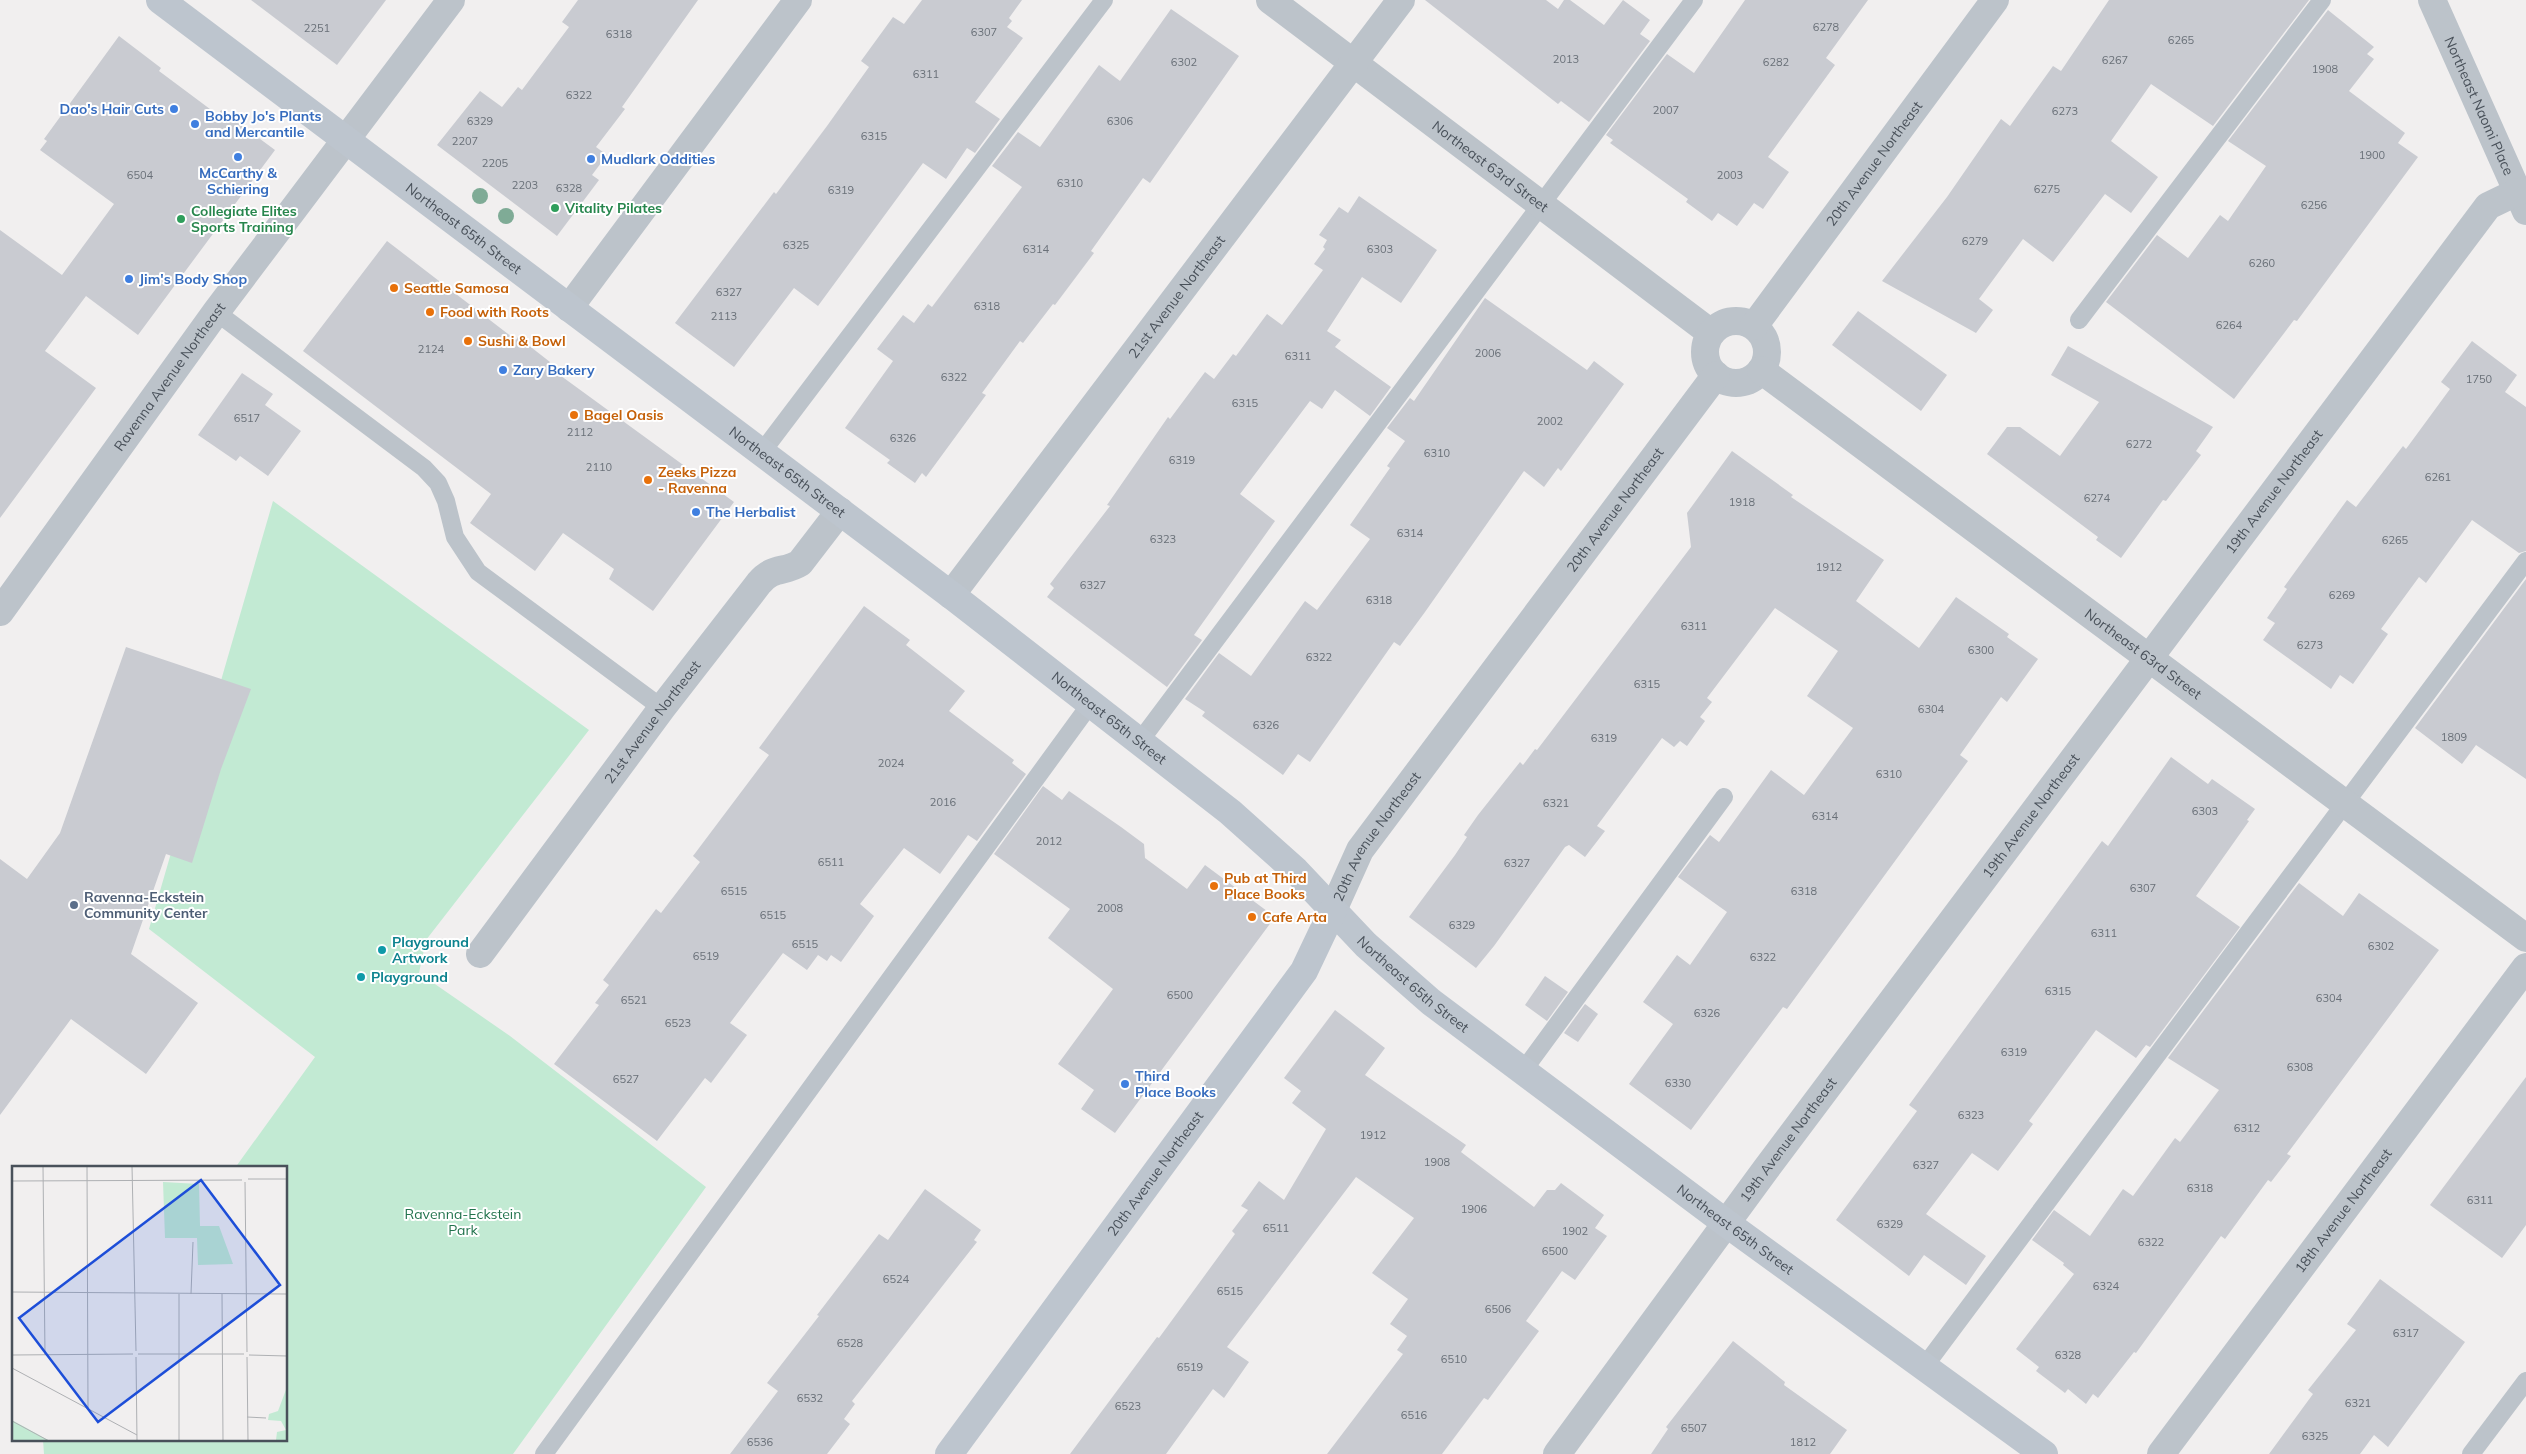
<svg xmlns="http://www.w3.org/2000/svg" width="2526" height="1454" font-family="Mulish,sans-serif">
  <rect width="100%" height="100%" fill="#f1efef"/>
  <!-- green -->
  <polygon fill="#c2ead3" points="273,501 589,730 426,940 419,973 510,1036 706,1187 513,1454 44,1454 43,1440 286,1440 286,1168 235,1168 315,1057 149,929"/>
  <!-- building -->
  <g fill="#c9cbd1">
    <polygon points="251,0 386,0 337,65"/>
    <polygon points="578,0 698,0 622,107 625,109 596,147 607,155 592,175 599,180 557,236 437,145 480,91 502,107 518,87 522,90 569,27 562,22"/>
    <polygon points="922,0 1022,0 1009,18 1012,21 1007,27 1023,38 975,102 1000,119 975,153 967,148 946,179 923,163 818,306 794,288 734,367 675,323 774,192 776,194 827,126 869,67 861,61 893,17 904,24"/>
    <polygon points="1425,0 1546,0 1558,9 1564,0 1570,0 1604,25 1623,0 1650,20 1640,34 1650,41 1589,122 1561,101 1558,104"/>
    <polygon points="1745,0 1868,0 1826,58 1835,65 1768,157 1789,172 1763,209 1754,203 1737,226 1718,213 1712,221 1686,202 1688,199 1610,143 1613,140 1606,135 1667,54 1694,73"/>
    <polygon points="2109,0 2309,0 2213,126 2151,84 2111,141 2158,177 2131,213 2105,194 2053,262 2023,239 1979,299 1993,310 1976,333 1882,281 1947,197 2001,119 2010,126 2053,66 2061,71"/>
    <polygon points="1171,9 1239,56 1150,183 1143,178 1091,251 1094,253 1055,305 1053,304 1023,343 1020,341 982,393 986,395 926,477 922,473 915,483 887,463 890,460 845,428 893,361 877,349 903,315 914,323 928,304 932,307 1022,187 992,166 1018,132 1040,147 1099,65 1120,81"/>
    <polygon points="2328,10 2374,47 2367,54 2374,59 2349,91 2405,133 2398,143 2418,157 2297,321 2294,320 2234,399 2106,302 2157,235 2188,258 2220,215 2228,221 2266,166 2228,141"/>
    <polygon points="119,36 161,68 159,71 218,115 221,110 275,150 138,335 86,296 45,351 96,388 0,518 0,230 62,275 114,204 40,150 47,141 44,139"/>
    <polygon points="1359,196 1437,250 1401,303 1362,277 1327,331 1341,340 1335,347 1391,387 1370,416 1335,390 1322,409 1310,401 1240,494 1275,521 1194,635 1202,640 1167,687 1047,597 1054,588 1050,584 1110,506 1107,505 1168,417 1170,419 1205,372 1214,379 1233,354 1236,356 1267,314 1282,325 1323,270 1314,264 1325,249 1323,247 1327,240 1319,235 1339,207 1348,213"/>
    <polygon points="387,241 516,340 518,337 550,362 548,364 557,373 734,502 653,611 609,579 614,569 563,533 535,571 470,523 491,494 303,351"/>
    <polygon points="1485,298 1587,370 1594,361 1624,384 1561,471 1558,468 1544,487 1524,471 1425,612 1400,646 1394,642 1310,762 1298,754 1283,775 1202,716 1205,712 1185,699 1219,653 1251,676 1305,601 1317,610 1370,539 1350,525 1390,468 1387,466 1405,441 1387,428 1410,398 1414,401"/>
    <polygon points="1858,311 1947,375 1921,411 1832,345"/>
    <polygon points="2472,341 2517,375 2505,392 2526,407 2526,551 2519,553 2472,520 2426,583 2419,577 2381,629 2388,634 2353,684 2340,675 2331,689 2263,640 2275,623 2267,618 2287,589 2284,587 2347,500 2356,507 2403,446 2406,449 2450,389 2441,382"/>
    <polygon points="2068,346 2213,427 2196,451 2201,455 2166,501 2163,500 2121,558 2096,540 2098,537 1987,454 2007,427 2020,427 2060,456 2099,402 2051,375"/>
    <polygon points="242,373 273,394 265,405 301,431 268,476 240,456 236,461 198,435"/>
    <polygon points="1732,451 1793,495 1791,497 1884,560 1856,601 1919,648 1956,597 2009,634 2007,637 2038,659 2007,702 2001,697 1960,755 1968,761 1787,1009 1783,1007 1691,1130 1629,1084 1673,1024 1643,1002 1677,955 1690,965 1727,912 1678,877 1710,835 1719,842 1771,770 1804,795 1853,728 1807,696 1838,651 1775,608 1707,698 1712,702 1700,717 1705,721 1687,746 1680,741 1674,747 1662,738 1597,826 1605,831 1585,857 1569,845 1565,847 1494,946 1476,968 1409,917 1455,855 1467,837 1464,835 1478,815 1520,762 1523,765 1535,749 1537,750 1691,547 1687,513"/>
    <polygon points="2526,579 2526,779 2476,745 2462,764 2415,728"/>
    <polygon points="864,606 910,640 906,645 965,691 949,711 1014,760 1012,763 1026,774 977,841 968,835 940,874 904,848 860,904 874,916 841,962 831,955 827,961 818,955 807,970 783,953 730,1023 747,1035 711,1083 705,1078 657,1141 554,1064 599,1005 595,1003 609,985 603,980 656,909 661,913 700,862 693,856 769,755 759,748"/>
    <polygon points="126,647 251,689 221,769 192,863 166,854 131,954 198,1003 146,1074 71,1019 0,1115 0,859 27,879 60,833"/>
    <polygon points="2171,757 2208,784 2212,779 2255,809 2247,820 2249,821 2196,896 2240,927 2150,1047 2146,1045 2136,1058 2096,1030 2029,1121 2033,1124 1998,1171 1972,1153 1926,1214 1986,1256 1966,1285 1924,1255 1909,1276 1836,1220 1917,1111 1909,1105 2102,841 2108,846"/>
    <polygon points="1043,786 1062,800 1069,791 1121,827 1144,844 1145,858 1187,889 1205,865 1275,917 1115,1133 1081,1109 1094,1090 1058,1064 1113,989 1048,938 1070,909 994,854"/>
    <polygon points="2299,883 2343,916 2359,893 2439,950 2287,1154 2291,1156 2271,1182 2268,1180 2225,1239 2221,1236 2136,1353 2134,1352 2098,1398 2093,1394 2086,1404 2068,1389 2065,1393 2036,1371 2039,1367 2016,1349 2074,1274 2063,1265 2064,1263 2032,1240 2054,1210 2090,1236 2123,1189 2133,1196 2175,1138 2180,1142 2219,1090 2168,1058"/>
    <polygon points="1545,976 1568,992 1547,1021 1525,1005"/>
    <polygon points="1585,1004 1598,1014 1578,1042 1564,1033"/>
    <polygon points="1335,1010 1385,1048 1365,1075 1466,1145 1461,1152 1534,1207 1547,1190 1555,1190 1561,1183 1604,1215 1595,1228 1607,1236 1575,1280 1562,1271 1526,1321 1539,1331 1488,1400 1484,1398 1442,1454 1327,1454 1403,1354 1397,1350 1407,1336 1390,1324 1408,1299 1372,1273 1414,1218 1356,1177 1227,1347 1249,1362 1224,1398 1213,1389 1166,1454 1070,1454 1157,1337 1159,1338 1235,1234 1232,1231 1248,1210 1241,1206 1259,1181 1284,1200 1326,1129 1292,1103 1301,1091 1284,1078"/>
    <polygon points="2526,1077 2526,1225 2502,1258 2430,1205"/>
    <polygon points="925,1189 981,1230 974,1240 977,1242 852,1401 855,1404 844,1419 850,1424 827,1454 730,1454 778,1391 767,1383 819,1316 817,1315 879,1234 888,1240"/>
    <polygon points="2380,1279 2465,1342 2388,1447 2374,1435 2360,1454 2269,1454 2313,1394 2308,1390 2356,1330 2347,1324"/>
    <polygon points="1733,1341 1785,1382 1784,1385 1847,1430 1830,1454 1651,1454 1668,1429 1666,1427"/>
  </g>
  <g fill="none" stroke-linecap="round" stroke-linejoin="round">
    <!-- lane -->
    <g stroke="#bcc3ca" stroke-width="18">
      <polyline points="216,312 424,468 438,483 446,501 455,537 478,572 662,708"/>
      <polyline points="2079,320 2322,0"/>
      <polyline points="762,452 1104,0"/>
      <polyline points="1140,741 1694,0"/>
      <polyline points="1523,1071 1724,797"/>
      <polyline points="1924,1367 2526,561"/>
      <polyline points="544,1454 1091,703"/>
      <polyline points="2471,1454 2526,1381"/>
    </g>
    <!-- street -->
    <g stroke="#bcc3ca" stroke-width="28">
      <path id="s1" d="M1270,0L1711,333"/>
      <path id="s2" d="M2432,0L2526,211"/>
      <polyline points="569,308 798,0"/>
      <circle cx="1736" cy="352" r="31"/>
      <path id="s3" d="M1754,326L1995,0"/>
      <path id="s4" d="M1761,370L2526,938"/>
      <path id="s5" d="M951,595L1401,0"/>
      <path id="s6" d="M0,612L216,312L451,0"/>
      <path id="s7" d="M1333,910L1360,850L1716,375"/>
      <path id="s8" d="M480,954L662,708L759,583C773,566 784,573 800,563L840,511"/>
      <path id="s9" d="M1557,1454L1766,1169L2488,206L2517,192"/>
      <path id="s10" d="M2161,1454L2526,967"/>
    </g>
    <!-- secondary -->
    <g stroke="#bdc5ce" stroke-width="28">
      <path id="s11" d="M160,0L955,598L1230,812L1296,871L1366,945L1431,1002L1726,1223L2044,1454"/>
      <path id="s12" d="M949,1454L1304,971L1333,910"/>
    </g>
  </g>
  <!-- trees -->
  <g fill="#7fab96">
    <circle cx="480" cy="196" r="8"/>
    <circle cx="506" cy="216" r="8"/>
  </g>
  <!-- markers -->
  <g fill="#3f7fe0" stroke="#fff" stroke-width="2">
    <circle cx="174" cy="109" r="5"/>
    <circle cx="195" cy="124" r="5"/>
    <circle cx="238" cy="157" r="5"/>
    <circle cx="591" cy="159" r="5"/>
    <circle cx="129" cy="279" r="5"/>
    <circle cx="503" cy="370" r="5"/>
    <circle cx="696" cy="512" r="5"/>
    <circle cx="1125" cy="1084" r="5"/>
  </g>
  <g fill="#2e9e5b" stroke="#fff" stroke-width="2">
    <circle cx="555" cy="208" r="5"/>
    <circle cx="181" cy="219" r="5"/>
  </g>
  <g fill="#e8710a" stroke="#fff" stroke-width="2">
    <circle cx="394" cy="288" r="5"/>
    <circle cx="430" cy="312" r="5"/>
    <circle cx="468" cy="341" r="5"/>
    <circle cx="574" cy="415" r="5"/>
    <circle cx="648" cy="480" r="5"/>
    <circle cx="1214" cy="886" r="5"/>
    <circle cx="1252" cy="917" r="5"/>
  </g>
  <circle fill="#5c6f8a" stroke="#fff" stroke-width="2" cx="74" cy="905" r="5"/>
  <g fill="#0f9aa8" stroke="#fff" stroke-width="2">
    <circle cx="382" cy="950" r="5"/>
    <circle cx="361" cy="977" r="5"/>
  </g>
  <g text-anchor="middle" stroke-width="4" stroke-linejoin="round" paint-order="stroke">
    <!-- number labels -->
    <g font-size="11" fill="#697078">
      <text x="1826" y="31">6278</text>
      <text x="317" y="32">2251</text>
      <text x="984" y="36">6307</text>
      <text x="619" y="38">6318</text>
      <text x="2181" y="44">6265</text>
      <text x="1566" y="63">2013</text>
      <text x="2115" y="64">6267</text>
      <text x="1184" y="66">6302</text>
      <text x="1776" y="66">6282</text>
      <text x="2325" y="73">1908</text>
      <text x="926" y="78">6311</text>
      <text x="579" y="99">6322</text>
      <text x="1666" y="114">2007</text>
      <text x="2065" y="115">6273</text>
      <text x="480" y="125">6329</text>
      <text x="1120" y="125">6306</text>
      <text x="874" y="140">6315</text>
      <text x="465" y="145">2207</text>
      <text x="2372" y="159">1900</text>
      <text x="495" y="167">2205</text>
      <text x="140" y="179">6504</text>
      <text x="1730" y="179">2003</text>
      <text x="1070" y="187">6310</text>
      <text x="525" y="189">2203</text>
      <text x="569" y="192">6328</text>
      <text x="2047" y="193">6275</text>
      <text x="841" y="194">6319</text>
      <text x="2314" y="209">6256</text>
      <text x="1975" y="245">6279</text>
      <text x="796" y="249">6325</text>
      <text x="1036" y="253">6314</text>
      <text x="1380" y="253">6303</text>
      <text x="2262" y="267">6260</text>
      <text x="729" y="296">6327</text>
      <text x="987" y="310">6318</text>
      <text x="724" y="320">2113</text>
      <text x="2229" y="329">6264</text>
      <text x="431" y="353">2124</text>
      <text x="1488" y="357">2006</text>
      <text x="1298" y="360">6311</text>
      <text x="954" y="381">6322</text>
      <text x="2479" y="383">1750</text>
      <text x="1245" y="407">6315</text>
      <text x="247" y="422">6517</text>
      <text x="1550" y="425">2002</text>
      <text x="580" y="436">2112</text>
      <text x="903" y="442">6326</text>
      <text x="2139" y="448">6272</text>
      <text x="1437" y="457">6310</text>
      <text x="1182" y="464">6319</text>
      <text x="599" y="471">2110</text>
      <text x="2438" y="481">6261</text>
      <text x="2097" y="502">6274</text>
      <text x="1742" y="506">1918</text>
      <text x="1410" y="537">6314</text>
      <text x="1163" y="543">6323</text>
      <text x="2395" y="544">6265</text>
      <text x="1829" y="571">1912</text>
      <text x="1093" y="589">6327</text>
      <text x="2342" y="599">6269</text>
      <text x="1379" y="604">6318</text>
      <text x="1694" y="630">6311</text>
      <text x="2310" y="649">6273</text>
      <text x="1981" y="654">6300</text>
      <text x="1319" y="661">6322</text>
      <text x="1647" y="688">6315</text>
      <text x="1931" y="713">6304</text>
      <text x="1266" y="729">6326</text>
      <text x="2454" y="741">1809</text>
      <text x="1604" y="742">6319</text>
      <text x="891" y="767">2024</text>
      <text x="1889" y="778">6310</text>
      <text x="943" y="806">2016</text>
      <text x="1556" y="807">6321</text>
      <text x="2205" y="815">6303</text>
      <text x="1825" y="820">6314</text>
      <text x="1049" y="845">2012</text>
      <text x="831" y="866">6511</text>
      <text x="1517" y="867">6327</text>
      <text x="2143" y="892">6307</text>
      <text x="734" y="895">6515</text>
      <text x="1804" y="895">6318</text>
      <text x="1110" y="912">2008</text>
      <text x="773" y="919">6515</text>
      <text x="1462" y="929">6329</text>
      <text x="2104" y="937">6311</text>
      <text x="805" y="948">6515</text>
      <text x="2381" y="950">6302</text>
      <text x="706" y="960">6519</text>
      <text x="1763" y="961">6322</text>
      <text x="2058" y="995">6315</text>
      <text x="1180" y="999">6500</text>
      <text x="2329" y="1002">6304</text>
      <text x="634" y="1004">6521</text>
      <text x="1707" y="1017">6326</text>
      <text x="678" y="1027">6523</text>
      <text x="2014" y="1056">6319</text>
      <text x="2300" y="1071">6308</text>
      <text x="626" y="1083">6527</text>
      <text x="1678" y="1087">6330</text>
      <text x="1971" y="1119">6323</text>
      <text x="2247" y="1132">6312</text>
      <text x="1373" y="1139">1912</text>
      <text x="1437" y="1166">1908</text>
      <text x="1926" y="1169">6327</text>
      <text x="2200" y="1192">6318</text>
      <text x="2480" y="1204">6311</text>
      <text x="1474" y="1213">1906</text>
      <text x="1890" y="1228">6329</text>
      <text x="1276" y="1232">6511</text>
      <text x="1575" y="1235">1902</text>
      <text x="2151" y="1246">6322</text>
      <text x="1555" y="1255">6500</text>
      <text x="896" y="1283">6524</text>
      <text x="2106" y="1290">6324</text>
      <text x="1230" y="1295">6515</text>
      <text x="1498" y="1313">6506</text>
      <text x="2406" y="1337">6317</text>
      <text x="850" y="1347">6528</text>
      <text x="2068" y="1359">6328</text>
      <text x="1454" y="1363">6510</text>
      <text x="1190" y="1371">6519</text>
      <text x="810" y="1402">6532</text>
      <text x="2358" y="1407">6321</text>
      <text x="1128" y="1410">6523</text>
      <text x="1414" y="1419">6516</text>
      <text x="1694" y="1432">6507</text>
      <text x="2315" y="1440">6325</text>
      <text x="760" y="1446">6536</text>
      <text x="1803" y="1446">1812</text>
    </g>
    <!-- street labels -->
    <g font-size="14" fill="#49515a" stroke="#fff">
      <text dy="5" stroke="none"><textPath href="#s2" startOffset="116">Northeast Naomi Place</textPath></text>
      <text dy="5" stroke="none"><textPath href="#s3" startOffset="202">20th Avenue Northeast</textPath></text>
      <text dy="5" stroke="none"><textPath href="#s1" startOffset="276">Northeast 63rd Street</textPath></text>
      <text dy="5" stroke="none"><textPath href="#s11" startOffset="380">Northeast 65th Street</textPath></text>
      <text dy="5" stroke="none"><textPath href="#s5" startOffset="374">21st Avenue Northeast</textPath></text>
      <text dy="5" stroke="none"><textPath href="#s6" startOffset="290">Ravenna Avenue Northeast</textPath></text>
      <text dy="5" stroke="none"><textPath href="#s11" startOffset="785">Northeast 65th Street</textPath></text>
      <text dy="5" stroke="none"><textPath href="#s9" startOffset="1200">19th Avenue Northeast</textPath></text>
      <text dy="5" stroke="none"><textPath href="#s7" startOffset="491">20th Avenue Northeast</textPath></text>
      <text dy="5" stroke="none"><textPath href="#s4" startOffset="476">Northeast 63rd Street</textPath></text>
      <text dy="5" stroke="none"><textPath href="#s11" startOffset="1190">Northeast 65th Street</textPath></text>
      <text dy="5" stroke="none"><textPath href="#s8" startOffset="289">21st Avenue Northeast</textPath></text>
      <text dy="5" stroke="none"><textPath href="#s9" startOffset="795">19th Avenue Northeast</textPath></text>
      <text dy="5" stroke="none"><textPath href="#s7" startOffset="86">20th Avenue Northeast</textPath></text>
      <text dy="5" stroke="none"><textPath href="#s11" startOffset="1595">Northeast 65th Street</textPath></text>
      <text dy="5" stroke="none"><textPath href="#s9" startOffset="390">19th Avenue Northeast</textPath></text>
      <text dy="5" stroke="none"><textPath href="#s12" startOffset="348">20th Avenue Northeast</textPath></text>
      <text dy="5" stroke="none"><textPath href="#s10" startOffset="304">18th Avenue Northeast</textPath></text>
      <text dy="5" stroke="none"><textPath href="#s11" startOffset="2000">Northeast 65th Street</textPath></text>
    </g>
    <!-- shop labels -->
    <g font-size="14" font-weight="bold" fill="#366cbe" stroke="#fff" text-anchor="start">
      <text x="164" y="114" text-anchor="end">Dao's Hair Cuts</text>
      <text x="205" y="121">Bobby Jo's Plants<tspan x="205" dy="16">and Mercantile</tspan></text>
      <text x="601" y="164">Mudlark Oddities</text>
      <text x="238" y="178" text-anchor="middle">McCarthy &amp;<tspan x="238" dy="16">Schiering</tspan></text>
      <text x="139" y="284">Jim's Body Shop</text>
      <text x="513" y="375">Zary Bakery</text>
      <text x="706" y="517">The Herbalist</text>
      <text x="1135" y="1081">Third<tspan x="1135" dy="16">Place Books</tspan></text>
    </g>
    <!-- leisure labels -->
    <g font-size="14" font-weight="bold" fill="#27864d" stroke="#fff" text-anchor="start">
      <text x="565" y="213">Vitality Pilates</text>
      <text x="191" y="216">Collegiate Elites<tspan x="191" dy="16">Sports Training</tspan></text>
    </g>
    <!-- food labels -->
    <g font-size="14" font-weight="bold" fill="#c56008" stroke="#fff" text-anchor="start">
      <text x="404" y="293">Seattle Samosa</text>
      <text x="440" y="317">Food with Roots</text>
      <text x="478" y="346">Sushi &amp; Bowl</text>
      <text x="584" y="420">Bagel Oasis</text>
      <text x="658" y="477">Zeeks Pizza<tspan x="658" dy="16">- Ravenna</tspan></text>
      <text x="1224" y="883">Pub at Third<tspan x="1224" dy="16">Place Books</tspan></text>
      <text x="1262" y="922">Cafe Arta</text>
    </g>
    <!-- service labels -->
    <g font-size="14" font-weight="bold" fill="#4e5e75" stroke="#fff" text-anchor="start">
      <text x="84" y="902">Ravenna-Eckstein<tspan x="84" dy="16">Community Center</tspan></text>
    </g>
    <!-- culture labels -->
    <g font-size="14" font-weight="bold" fill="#0d838f" stroke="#fff" text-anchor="start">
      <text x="392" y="947">Playground<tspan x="392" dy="16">Artwork</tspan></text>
      <text x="371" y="982">Playground</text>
    </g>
    <!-- park labels -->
    <g font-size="14" fill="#22734d" stroke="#fff">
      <text x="463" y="1219">Ravenna-Eckstein<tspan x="463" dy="16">Park</tspan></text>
    </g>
  </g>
  <!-- overview -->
  <g transform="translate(12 1166)">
    <rect width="275" height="275" fill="#f1efef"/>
    <path d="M151,16L187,18L188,60H207L221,98L186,99L185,72H153ZM275,221V275H251L264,274L265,266L274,264L269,255L256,254L257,248L266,245ZM0,254L38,275H0Z" fill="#c2ead3"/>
    <path fill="none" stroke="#aeb0b3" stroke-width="1" d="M31,0L33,189M75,0L76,242M120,0L124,185M236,13H275M0,15L230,14M233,16L235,186M0,126L275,128M167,128V275M179,128L181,76M210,128L211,275M126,188H232M1,189L121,188M237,189L275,190M124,191L125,275M235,191L236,275M0,202L125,269M235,251L254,252M0,255L37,275M167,275H210"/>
    <path fill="#1d4ed8" fill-opacity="0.15" stroke="#1d4ed8" stroke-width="2.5" d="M189,14L268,119L86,256L7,152Z"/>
    <rect width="275" height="275" fill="none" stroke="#49515a" stroke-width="2.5"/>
  </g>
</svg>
